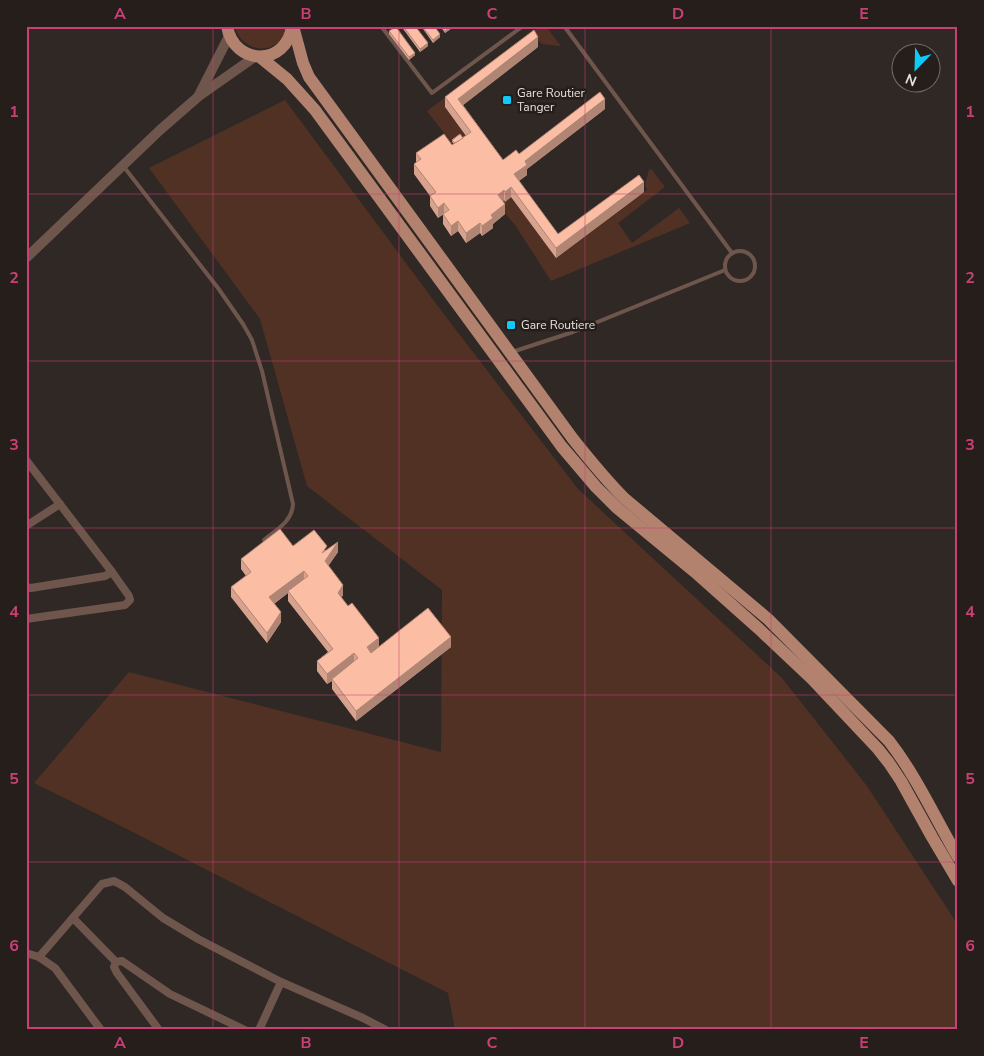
<svg xmlns="http://www.w3.org/2000/svg" width="984" height="1056" font-family="'Nunito Sans',sans-serif">
  <rect width="100%" height="100%" fill="#2f2825"/>
  <!-- green -->
  <g fill="#513124">
    <path d="M235,26H287C285,32 284,37 279,41C265,56 239,47 235,26Z"/>
    <polygon points="541,26 546,26 560,45 560,46 542,44 536,39 445,107 468,139 465,142 460,136 446,147 443,142 448,138 427,111"/>
    <polygon points="285,100 443,313 578,489 782,678 867,786 958,925 958,1030 455,1030 448,993 119,825 34,783 129,672 441,752 442,590 307,486 260,319 149,168"/>
    <polygon points="649,169 652,170 665,187 618,223 632,243 679,208 690,223 551,281 515,225 499,206 511,197 556,258 647,190 645,185"/>
  </g>
  <g fill="none" stroke-linecap="round" stroke-linejoin="round">
    <!-- service -->
    <g stroke="#6f564d" stroke-width="4">
      <polyline points="381,26 432,93 523,26"/>
      <polyline points="564,26 732,253"/>
      <path d="M124,167L218,288L243,324L252,340L262,371L293,504C292,522 277,529 264,540"/>
      <circle cx="740" cy="266" r="15"/>
      <polyline points="512,352 573,332 725,270"/>
    </g>
    <!-- minor -->
    <g stroke="#6f564d" stroke-width="8">
      <polyline points="26,460 112,572 129,596 130,600 125,605 26,619"/>
      <polyline points="26,526 60,504"/>
      <polyline points="26,587 31,588 105,576 112,572"/>
      <polyline points="73,918 116,962 122,961 170,994 245,1030"/>
      <polyline points="26,953 39,957 55,968 101,1030"/>
      <polyline points="39,957 102,884 114,881 125,887 163,918 198,939 281,982 363,1018 386,1030"/>
      <polyline points="116,962 114,967 117,973 159,1030"/>
      <polyline points="259,1030 281,982"/>
    </g>
    <!-- tertiary -->
    <g stroke="#6f564d" stroke-width="10">
      <polyline points="199,95 229,36"/>
      <polyline points="26,258 160,130 199,96 256,56"/>
    </g>
    <!-- primary -->
    <g stroke="#b3826e" stroke-width="12">
      <path d="M227,26C234,67 287,66 292,26"/>
      <path d="M293,26L303,63L309,77L573,439C589,459 605,479 624,498L768,619L889,741C917,777 935,818 958,857"/>
      <polyline points="260,57 287,79 315,110 562,447 596,487 616,507 695,572 759,629 812,679 878,749 889,763 901,781 932,837 958,881"/>
    </g>
  </g>
  <!-- wall -->
  <g fill="#d8a38e">
    <polygon points="401,26 415,26 428,46 420,52"/>
    <polygon points="421,26 434,26 440,37 433,43"/>
    <polygon points="440,26 452,26 452,28 445,33"/>
    <polygon points="389,31 415,55 409,60 389,34"/>
    <polygon points="538,47 463,105 503,160 519,154 605,109 527,169 527,175 519,181 558,234 644,192 556,258 511,197 505,202 504,200 503,201 505,214 493,224 493,228 482,236 480,233 466,243 458,231 451,236 443,224 443,214 444,214 438,218 430,206 430,196 414,174 414,164 416,163 416,153 452,145 454,144 452,142 452,140 463,138 466,136 445,107 445,97"/>
    <polygon points="293,546 338,552 328,566 343,595 341,598 379,647 451,647 356,721 332,689 332,681 327,684 317,671 317,661 328,652 288,601 288,593 274,604 281,622 267,643 231,597 231,587 246,576 241,569 241,559"/>
  </g>
  <!-- shaded-wall -->
  <g fill="#b08574">
    <polygon points="452,26 452,28 445,33 445,31"/>
    <polygon points="440,34 440,37 433,43 433,40"/>
    <polygon points="538,37 538,47 458,109 458,99"/>
    <polygon points="428,43 428,46 420,52 420,49"/>
    <polygon points="415,53 415,55 409,60 409,57"/>
    <polygon points="605,99 605,109 527,169 527,175 514,184 514,174 525,161"/>
    <polygon points="644,182 644,192 556,258 556,248"/>
    <polygon points="511,187 511,197 505,202 505,192"/>
    <polygon points="504,190 504,200 498,205 498,195"/>
    <polygon points="444,203 444,213 438,218 438,208"/>
    <polygon points="505,204 505,214 493,224 493,228 482,236 482,226 491,215"/>
    <polygon points="458,221 458,231 451,236 451,226"/>
    <polygon points="480,223 480,233 466,243 466,233"/>
    <polygon points="338,542 338,552 325,571 325,561"/>
    <polygon points="304,571 304,581 288,591 288,593 269,607 269,597"/>
    <polygon points="343,585 343,595 338,603 338,593"/>
    <polygon points="281,612 281,622 267,643 267,633"/>
    <polygon points="451,637 451,647 356,721 356,711"/>
    <polygon points="379,638 379,648 367,657 367,647"/>
    <polygon points="354,653 354,663 332,679 332,681 327,684 327,674"/>
  </g>
  <!-- building -->
  <g fill="#fbbea5" stroke="#b08574">
    <polygon points="403,26 415,26 428,43 420,49"/>
    <polygon points="422,26 434,26 440,34 433,40"/>
    <polygon points="442,26 452,26 445,31"/>
    <polygon points="396,27 415,53 409,57 389,31"/>
    <polygon points="534,30 538,37 458,99 503,160 516,150 519,154 600,92 605,99 525,161 527,165 514,174 558,234 639,175 644,182 556,248 511,187 505,192 504,190 498,195 505,204 491,215 493,218 482,226 480,223 466,233 458,221 451,226 443,214 449,210 444,203 438,208 430,196 436,192 414,164 421,159 416,153 444,134 452,145 471,132 445,97"/>
    <polygon points="460,134 463,138 455,143 452,140"/>
    <polygon points="280,529 293,546 314,530 327,546 322,553 338,542 325,561 343,585 338,593 348,606 352,603 379,638 367,647 371,653 428,608 451,637 356,711 332,679 358,658 354,653 327,674 317,661 333,649 288,591 308,576 304,571 269,597 281,612 267,633 231,587 251,572 241,559"/>
  </g>
  <!-- grid -->
  <path fill="none" stroke="#c94076" stroke-width="1" stroke-opacity="0.55" d="M213,26V1030M399,26V1030M585,26V1030M771,26V1030M26,194H958M26,361H958M26,528H958M26,695H958M26,862H958"/>
  <!-- markers -->
  <g fill="#0dcafa" stroke="#251e1b" stroke-width="2">
    <rect x="502" y="95" width="10" height="10" rx="2.5"/>
    <rect x="506" y="320" width="10" height="10" rx="2.5"/>
  </g>
  <g text-anchor="middle" stroke-width="5" stroke-linejoin="round" paint-order="stroke">
    <!-- poi labels -->
    <g font-size="12" fill="#e7e2e0" stroke="#251e1b" text-anchor="start">
      <text x="517" y="97">Gare Routier<tspan x="517" dy="14">Tanger</tspan></text>
      <text x="521" y="329">Gare Routiere</text>
    </g>
  </g>
  <!-- border -->
  <rect width="984" height="1056" fill="none" stroke="#251e1b" stroke-width="55"/>
  <!-- north arrow -->
  <g transform="translate(916 68) rotate(203)"><circle r="24" fill="#251e1b" stroke="#736c6a"/>
  <path d="M0-4L9 19L0 12L-9 19Z" fill="#0dcafa"/>
  <text y="-8" font-size="14" font-weight="bold" text-anchor="middle" fill="#e7e2e0">N</text>
  </g>
  <rect x="28" y="28" width="928" height="1000" fill="none" stroke="#c94076" stroke-width="2"/>
  <g font-size="16" text-anchor="middle" font-weight="bold" fill="#c94076">
    <text x="120" y="19">A</text>
    <text x="306" y="19">B</text>
    <text x="492" y="19">C</text>
    <text x="678" y="19">D</text>
    <text x="864" y="19">E</text>
    <text x="14" y="117">1</text>
    <text x="970" y="117">1</text>
    <text x="14" y="283">2</text>
    <text x="970" y="283">2</text>
    <text x="14" y="450">3</text>
    <text x="970" y="450">3</text>
    <text x="14" y="617">4</text>
    <text x="970" y="617">4</text>
    <text x="14" y="784">5</text>
    <text x="970" y="784">5</text>
    <text x="14" y="951">6</text>
    <text x="970" y="951">6</text>
    <text x="120" y="1048">A</text>
    <text x="306" y="1048">B</text>
    <text x="492" y="1048">C</text>
    <text x="678" y="1048">D</text>
    <text x="864" y="1048">E</text>
  </g>
</svg>
